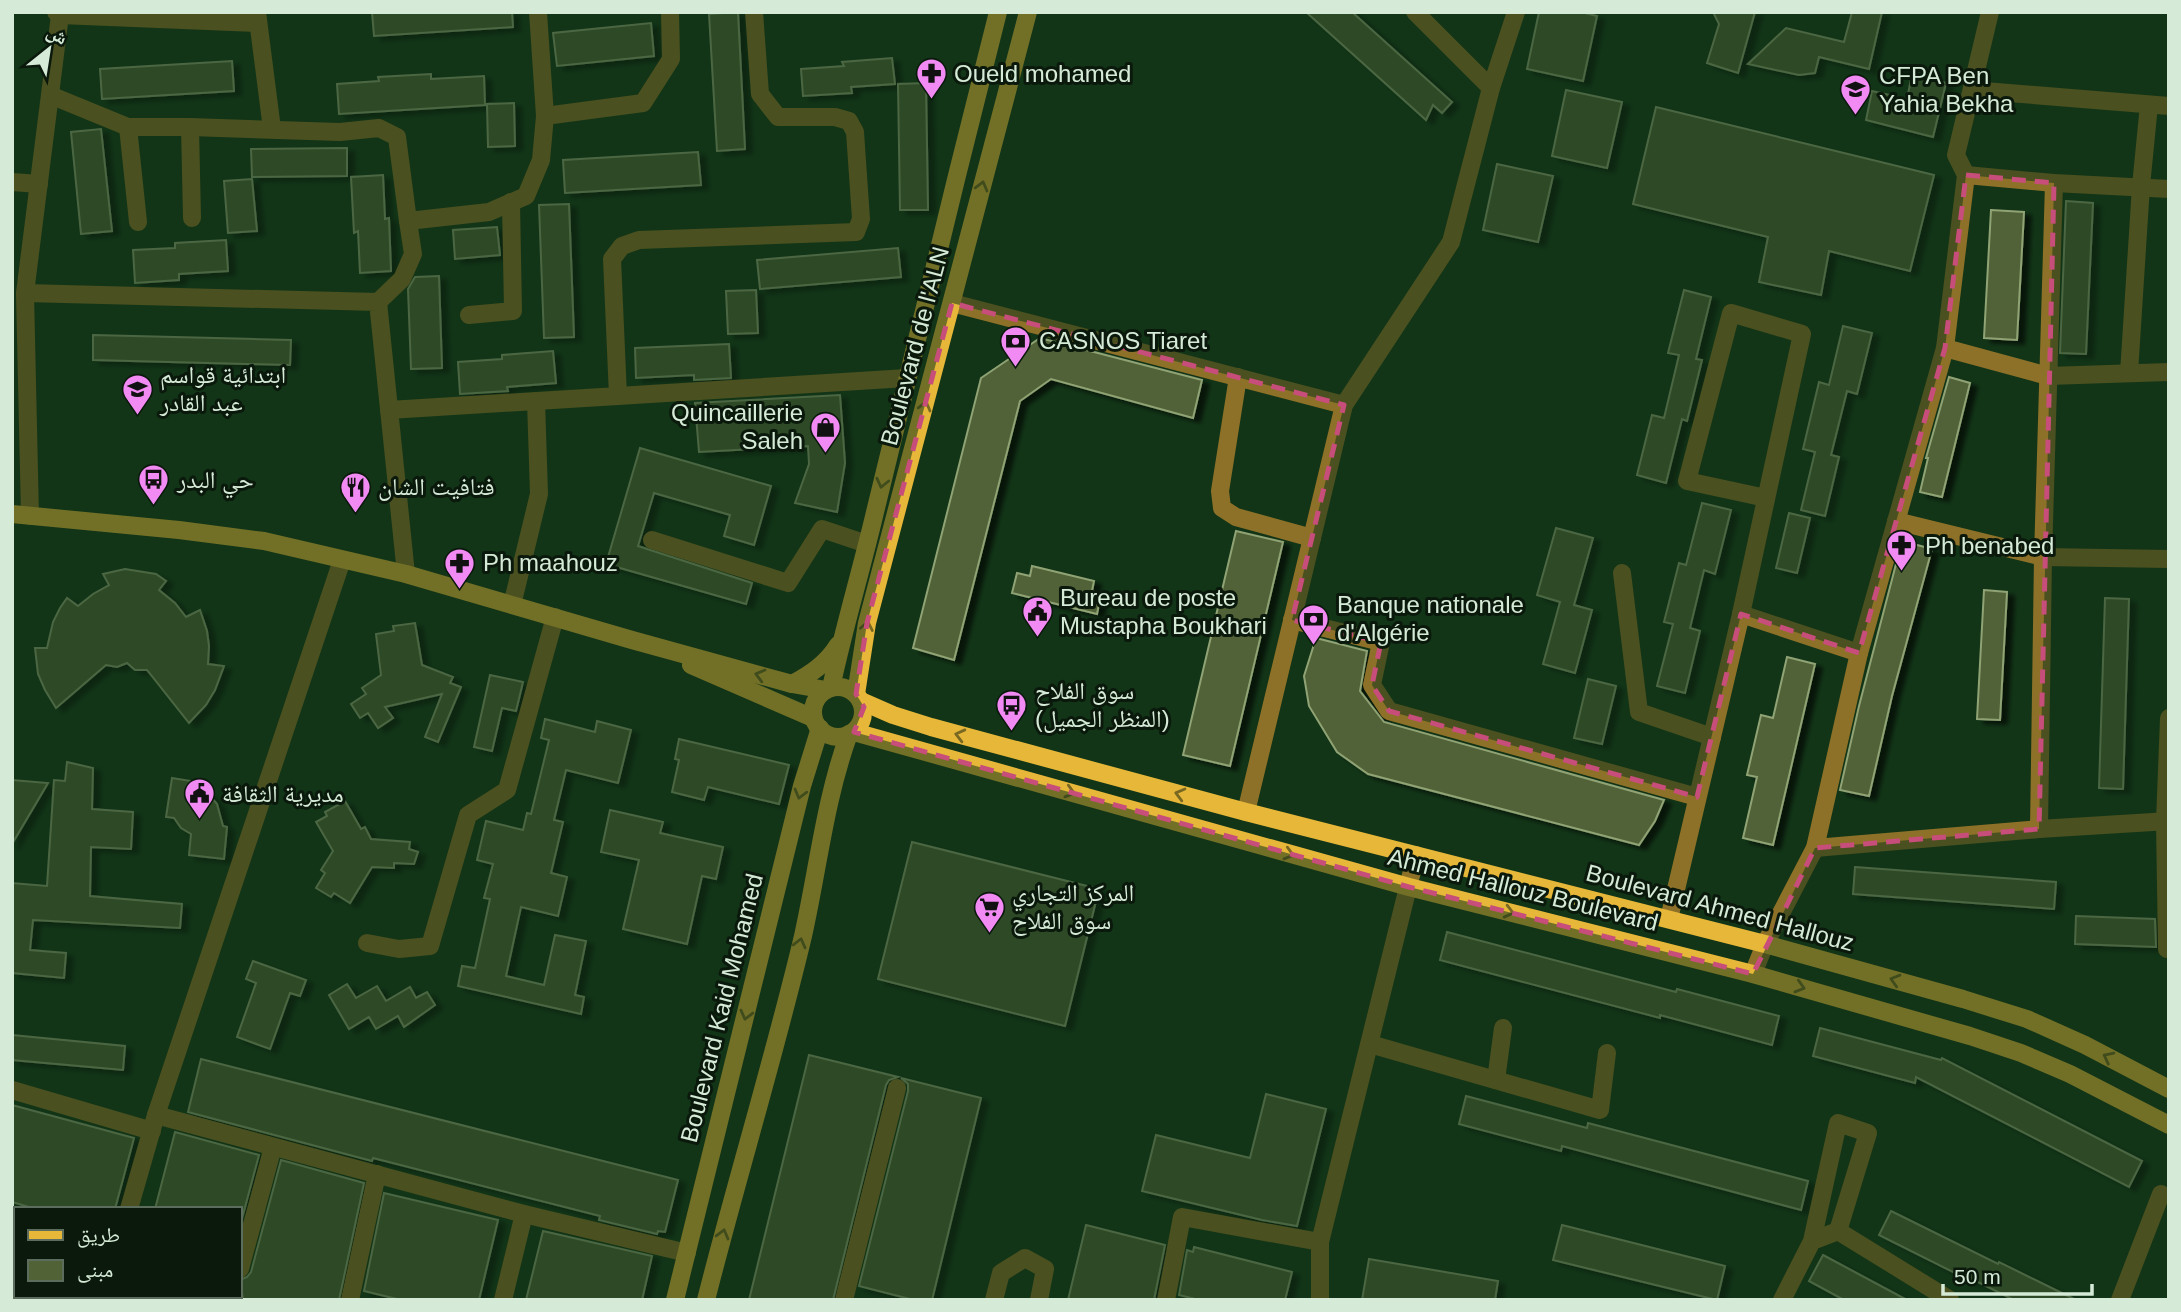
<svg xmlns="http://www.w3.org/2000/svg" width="2181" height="1312" font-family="Helvetica,'Noto Naskh Arabic',sans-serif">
  <defs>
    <filter id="shadow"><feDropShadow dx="7" dy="4" stdDeviation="2" flood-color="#0009"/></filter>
  </defs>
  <rect width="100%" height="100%" fill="#123517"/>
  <!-- building -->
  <g fill="#516237" stroke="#90a375" stroke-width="2" filter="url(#shadow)">
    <polygon points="372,12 512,12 513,27 374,36"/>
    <polygon points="738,12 745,149 717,151 709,14"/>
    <polygon points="1306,12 1352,12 1452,102 1442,113 1433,105 1426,120"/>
    <polygon points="1539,12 1581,12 1597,16 1583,81 1527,69"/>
    <polygon points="1713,12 1755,12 1738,73 1707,63 1719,24"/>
    <polygon points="1852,12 1882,12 1869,69 1819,57 1815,73 1799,75 1748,64 1786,28 1844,42"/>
    <polygon points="651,23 654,56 557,66 553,33"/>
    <polygon points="892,58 895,84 851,87 852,93 803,96 801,69 844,66 842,62"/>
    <polygon points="232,61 234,91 102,99 100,69"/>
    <polygon points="431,74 431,79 484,76 485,105 339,114 337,84 379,81 378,77"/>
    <polygon points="1912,74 1946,83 1933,137 1866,120 1872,91 1907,99"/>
    <polygon points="926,83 928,210 900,210 898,84"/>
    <polygon points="1566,90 1622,102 1607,168 1552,156"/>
    <polygon points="514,103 515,146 488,147 487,104"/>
    <polygon points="1656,107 1934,175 1910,271 1829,251 1821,295 1759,282 1768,237 1633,204"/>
    <polygon points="101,129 112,231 81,234 71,132"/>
    <polygon points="347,148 347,176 252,177 251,149"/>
    <polygon points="698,152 701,185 565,193 563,160"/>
    <polygon points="1497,164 1553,176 1538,242 1483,230"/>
    <polygon points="383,175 385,219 389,218 391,271 360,273 358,231 354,233 351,177"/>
    <polygon points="252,179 257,231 228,233 224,181"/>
    <polygon points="2066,201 2093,203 2086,354 2060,353"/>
    <polygon points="569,204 574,337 544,338 539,205"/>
    <polygon points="1991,210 2024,212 2017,340 1984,338"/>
    <polygon points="497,227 500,255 455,259 453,230"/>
    <polygon points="226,240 228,271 179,274 179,280 135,283 133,250 175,248 175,243"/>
    <polygon points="898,248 901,277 760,289 757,260"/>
    <polygon points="439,276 442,368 411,369 408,289 415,277"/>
    <polygon points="756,290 758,333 728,334 726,291"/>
    <polygon points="1684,290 1711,297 1696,359 1702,360 1687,421 1682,419 1666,483 1637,475 1652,415 1664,418 1679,355 1668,353"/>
    <polygon points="1843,326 1872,333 1857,394 1847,391 1831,455 1839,457 1825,516 1801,510 1815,452 1803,449 1819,382 1829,385"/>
    <polygon points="93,335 291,340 290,365 93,360"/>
    <polygon points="1040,338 1202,380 1193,418 1051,379 1020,401 954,660 913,648 981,378"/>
    <polygon points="729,344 731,378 694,380 694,375 636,378 635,348"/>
    <polygon points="553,351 556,383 507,387 508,391 460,394 458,362 502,359 502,355"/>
    <polygon points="1949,377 1970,383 1942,497 1920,492 1928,458 1926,458"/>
    <polygon points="840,395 845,463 837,512 795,503 809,464 808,446 699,452 695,403"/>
    <polygon points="640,448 771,486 754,545 724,536 730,515 654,493 638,546 752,583 746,604 606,564"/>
    <polygon points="1702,503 1731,510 1715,574 1704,570 1690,628 1700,631 1685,693 1657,686 1673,624 1664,622 1679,563 1686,565"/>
    <polygon points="1789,513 1810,518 1797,573 1776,568"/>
    <polygon points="1556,528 1593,538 1574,605 1592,610 1575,673 1543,664 1560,602 1537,595"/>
    <polygon points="1236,531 1283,542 1230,766 1183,755"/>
    <polygon points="1902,541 1932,549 1892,696 1869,796 1840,790 1859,706"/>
    <polygon points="1032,566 1094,581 1092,591 1101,594 1097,614 1012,593 1017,573 1030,576"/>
    <polygon points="125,569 156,574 166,581 159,590 175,603 186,617 200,610 207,631 209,646 208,664 224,666 215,690 206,705 189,723 147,670 135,670 127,663 117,667 106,665 56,708 45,690 38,674 35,648 47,648 53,622 60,608 67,598 78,606 93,594 109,585 103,574"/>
    <polygon points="1984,590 2007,592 2000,720 1977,719"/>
    <polygon points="2105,598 2129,599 2123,789 2099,788"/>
    <polygon points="415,623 422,665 453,677 450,683 461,687 438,742 425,737 442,694 385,707 393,718 378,728 368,713 360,718 351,704 366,694 362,688 381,675 376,634 394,631 393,626"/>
    <polygon points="1316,638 1367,651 1360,691 1384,722 1664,800 1655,821 1639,845 1368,774 1337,752 1309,706 1304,676"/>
    <polygon points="1787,657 1815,664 1773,845 1743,838 1757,777 1747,775 1761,715 1773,718"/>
    <polygon points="490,675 523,682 516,711 502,708 492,751 474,747"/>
    <polygon points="1588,679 1616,686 1602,744 1574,738"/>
    <polygon points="545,719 595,732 597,721 631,730 618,783 566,770 554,820 563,822 551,873 567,877 558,916 521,907 506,976 544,985 555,935 586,941 575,995 584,997 581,1014 458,986 462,966 475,968 490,899 484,898 493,864 477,860 486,821 523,830 527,813 531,814 549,740 541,738"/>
    <polygon points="679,739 789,765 779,804 708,787 704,800 672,792 679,760 675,759"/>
    <polygon points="67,762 93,768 92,809 133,812 131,849 91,847 90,896 182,904 180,928 33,920 30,950 66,953 64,978 12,973 12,883 47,886 54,780 65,781"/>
    <polygon points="172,778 197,782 196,789 210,796 217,804 223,826 227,827 224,859 189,855 191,834 181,828 174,818 166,817"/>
    <polygon points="12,780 48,783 12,844"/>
    <polygon points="345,801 361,829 365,827 371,839 410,842 409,849 418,852 414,864 394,863 394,868 372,867 350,903 334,893 331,897 316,888 325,873 321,870 333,851 316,822 327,816 325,812"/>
    <polygon points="610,810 663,822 660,833 723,847 716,879 702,876 687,944 623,929 639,860 601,852"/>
    <polygon points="912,842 1099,889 1065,1026 878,979"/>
    <polygon points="1855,867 2056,882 2054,909 1853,894"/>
    <polygon points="2076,916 2155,919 2156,947 2075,944"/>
    <polygon points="1447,932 1676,992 1677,989 1779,1016 1772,1045 1660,1015 1660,1018 1440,960"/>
    <polygon points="253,961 306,980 300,996 290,993 270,1049 237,1037 256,983 246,979"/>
    <polygon points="347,984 356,998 377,986 386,1001 410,987 416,998 427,992 435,1005 404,1027 398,1016 376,1029 369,1017 349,1029 329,995"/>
    <polygon points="1820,1028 1941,1060 1942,1058 2142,1161 2129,1187 1916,1077 1915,1083 1813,1056"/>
    <polygon points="12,1035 125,1046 123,1070 12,1060"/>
    <polygon points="809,1055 898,1077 889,1080 886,1085 833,1300 749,1300"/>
    <polygon points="201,1059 678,1180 665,1232 658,1231 657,1234 599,1220 600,1216 373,1158 372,1161 188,1112"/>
    <polygon points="901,1078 981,1098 932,1300 914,1300 859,1286 908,1091 908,1084"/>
    <polygon points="1266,1094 1326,1109 1297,1226 1262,1220 1142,1191 1156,1135 1250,1158"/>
    <polygon points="1466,1096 1587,1128 1588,1123 1808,1181 1801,1210 1562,1146 1561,1151 1459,1124"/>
    <polygon points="12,1105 134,1138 115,1209 36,1209 12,1202"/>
    <polygon points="175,1132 259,1155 240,1226 240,1209 155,1209"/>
    <polygon points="281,1160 364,1183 339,1300 243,1300 240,1280 247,1277 251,1272"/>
    <polygon points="384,1193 498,1220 479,1300 401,1300 364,1291"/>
    <polygon points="1891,1211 1998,1264 1999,1262 2076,1300 2014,1300 1974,1280 1973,1282 1879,1235"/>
    <polygon points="1086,1225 1165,1245 1154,1300 1068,1300"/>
    <polygon points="1562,1225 1725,1266 1717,1300 1553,1260"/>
    <polygon points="543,1231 652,1256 642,1300 526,1300"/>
    <polygon points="1194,1247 1292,1272 1285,1300 1199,1300 1179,1295 1187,1250 1193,1252"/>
    <polygon points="1823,1255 1907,1300 1844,1300 1809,1281"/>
    <polygon points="1369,1259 1498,1281 1495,1300 1362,1300"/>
  </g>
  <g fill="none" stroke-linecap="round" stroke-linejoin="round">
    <!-- minor -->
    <g stroke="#8e7128" stroke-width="18">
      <polyline points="56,12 60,15 257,23"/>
      <polyline points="257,12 272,129"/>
      <polyline points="1415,12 1491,88"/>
      <polyline points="1972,90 2169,106"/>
      <polyline points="50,95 128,127"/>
      <polyline points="545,116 643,103 671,59 670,12"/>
      <polyline points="190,127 192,218"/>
      <polyline points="1966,175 2054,183 2169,189"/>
      <polyline points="12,182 39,184"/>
      <polyline points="138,222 128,127 190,127 340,132 379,128 397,137 408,221 489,212 526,196 541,160 545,116 538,12"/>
      <polyline points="25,293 378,302 406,574"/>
      <polyline points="378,302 402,279 413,254 408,221"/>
      <polyline points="952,303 1344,405"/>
      <polyline points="469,315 513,311 511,202"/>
      <polyline points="1945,348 2048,376 2169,372"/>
      <polyline points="2129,373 2141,186 2149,105"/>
      <polyline points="1238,377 1220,491 1222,508 1236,517 1312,538"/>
      <polyline points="618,396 907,378"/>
      <polyline points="389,410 618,396 612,259 622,246 639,240 856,232 861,219 855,132 849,121 835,117 778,117 760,94 754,12"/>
      <polyline points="30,516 25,293 60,15"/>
      <polyline points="1896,521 2043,557 2169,559"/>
      <polyline points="652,540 788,583 822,529 867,544"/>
      <polyline points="1622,573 1639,712 1712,737"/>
      <polyline points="512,605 539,494 536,401"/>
      <polyline points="1741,614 1802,334 1731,313 1687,481 1766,498"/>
      <polyline points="1292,620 1381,642 1372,685 1389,711 1697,797"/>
      <polyline points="2169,718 2165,821 2167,949 2169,949"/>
      <polyline points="1246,812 1344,405 1451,242 1491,88 1516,12"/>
      <polyline points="2039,829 2043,557 2054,183"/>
      <polyline points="1815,848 2039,829 2169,821"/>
      <polyline points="1669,919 1741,614 1859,653"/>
      <polyline points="367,943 399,949 430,946 468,815 507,790 555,617"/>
      <polyline points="1753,974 1765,944 1815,848 1859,653 1945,348 1966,175 1956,155 1990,12"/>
      <polyline points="1370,1044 1600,1110 1607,1053"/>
      <polyline points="1496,1080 1503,1028"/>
      <polyline points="12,1090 152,1131"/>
      <polyline points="156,1115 524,1214 687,1253"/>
      <polyline points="129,1209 156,1115 342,560"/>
      <polyline points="12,1226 16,1227"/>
      <polyline points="1838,1231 1950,1300"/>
      <polyline points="240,1269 273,1147"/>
      <polyline points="103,1300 104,1296"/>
      <polyline points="231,1300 232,1296"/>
      <polyline points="350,1300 377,1174"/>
      <polyline points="503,1300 524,1214"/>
      <polyline points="844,1300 897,1088"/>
      <polyline points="994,1300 1001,1273 1025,1258 1045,1269 1039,1300"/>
      <polyline points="1166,1300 1182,1217 1320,1242"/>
      <polyline points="1320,1300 1320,1242 1416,855"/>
      <polyline points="1782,1300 1812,1241 1838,1123 1868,1133 1838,1231 1812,1241"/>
      <polyline points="2120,1300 2161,1194"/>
    </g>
    <!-- major -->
    <g stroke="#e7b739" stroke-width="18">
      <polyline points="12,514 179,530 264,541 406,574 632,640 792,684 826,690"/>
      <polyline points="691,665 813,718"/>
      <path d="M792,684C811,674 827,663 838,645"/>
      <circle cx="838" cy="712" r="25"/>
      <path d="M831,688C844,627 862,568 876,508C916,342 956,177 998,12"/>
      <polyline points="856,694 867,623 1028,12"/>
      <polyline points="861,701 893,715 931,727 1246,812 1765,944 1963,999 2027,1019 2085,1045 2169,1089"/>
      <polyline points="854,732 1409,887 1753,974 1970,1036 2021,1053 2070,1074 2169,1125"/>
      <polyline points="675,1300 802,786 820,728"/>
      <path d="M706,1300C737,1178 774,1058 803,936C818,869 825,799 849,734"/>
    </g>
  </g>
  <!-- one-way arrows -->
  <defs><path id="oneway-chevron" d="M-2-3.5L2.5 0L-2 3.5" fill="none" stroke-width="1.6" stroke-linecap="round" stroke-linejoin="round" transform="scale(1.75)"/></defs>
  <g stroke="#786822">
    <use href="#oneway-chevron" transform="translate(982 186) rotate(-75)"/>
    <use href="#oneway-chevron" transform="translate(925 406) rotate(-75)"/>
    <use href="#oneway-chevron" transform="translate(882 483) rotate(103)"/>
    <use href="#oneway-chevron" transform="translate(867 626) rotate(-79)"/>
    <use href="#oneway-chevron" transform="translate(760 675) rotate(-165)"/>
    <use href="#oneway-chevron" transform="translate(960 735) rotate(-166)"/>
    <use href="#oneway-chevron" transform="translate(1070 792) rotate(16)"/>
    <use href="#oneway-chevron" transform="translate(800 794) rotate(105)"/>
    <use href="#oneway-chevron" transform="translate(1180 794) rotate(-165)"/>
    <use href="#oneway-chevron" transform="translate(1289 854) rotate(16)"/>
    <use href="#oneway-chevron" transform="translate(1509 912) rotate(14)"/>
    <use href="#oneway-chevron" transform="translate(800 943) rotate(-76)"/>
    <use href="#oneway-chevron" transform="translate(1895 980) rotate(-164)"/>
    <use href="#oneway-chevron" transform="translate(1800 987) rotate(16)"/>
    <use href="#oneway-chevron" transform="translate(746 1015) rotate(104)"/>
    <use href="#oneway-chevron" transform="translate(2108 1057) rotate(-153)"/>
    <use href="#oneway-chevron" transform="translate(723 1234) rotate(-75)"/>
  </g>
  <!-- marked area -->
  <path d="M0 0H2181V1312H0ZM1966,175L2054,183L2039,829L1815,848L1753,974L1409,887L854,732L864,707L856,694L867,623L952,303L1344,405L1292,620L1381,642L1372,685L1389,711L1697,797L1741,614L1859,653L1945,348Z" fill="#123517" fill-opacity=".55" fill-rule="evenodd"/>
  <path fill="none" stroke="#c74d7a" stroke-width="5" stroke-dasharray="14 9" stroke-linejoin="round" d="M1966,175L2054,183L2039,829L1815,848L1753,974L1409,887L854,732L864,707L856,694L867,623L952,303L1344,405L1292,620L1381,642L1372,685L1389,711L1697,797L1741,614L1859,653L1945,348Z"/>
  <!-- icons -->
  <defs>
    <symbol id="pharmacy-pin" viewBox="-11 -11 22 30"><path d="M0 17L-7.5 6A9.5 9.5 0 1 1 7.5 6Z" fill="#f28af3" stroke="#0a190c"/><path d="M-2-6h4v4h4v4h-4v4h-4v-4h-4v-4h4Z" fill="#111"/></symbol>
    <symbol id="university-pin" viewBox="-11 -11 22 30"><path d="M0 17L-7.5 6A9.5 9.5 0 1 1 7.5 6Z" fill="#f28af3" stroke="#0a190c"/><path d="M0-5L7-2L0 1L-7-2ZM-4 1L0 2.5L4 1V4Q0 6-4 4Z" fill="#111"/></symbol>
    <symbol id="bank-pin" viewBox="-11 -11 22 30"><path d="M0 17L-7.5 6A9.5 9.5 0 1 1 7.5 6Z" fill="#f28af3" stroke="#0a190c"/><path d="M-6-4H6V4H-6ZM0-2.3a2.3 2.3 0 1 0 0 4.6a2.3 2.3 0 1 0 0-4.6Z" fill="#111"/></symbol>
    <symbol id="school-pin" viewBox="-11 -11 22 30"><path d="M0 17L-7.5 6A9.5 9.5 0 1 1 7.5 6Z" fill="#f28af3" stroke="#0a190c"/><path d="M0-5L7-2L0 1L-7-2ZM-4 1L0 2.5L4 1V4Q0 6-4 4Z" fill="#111"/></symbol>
    <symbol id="shop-pin" viewBox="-11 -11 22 30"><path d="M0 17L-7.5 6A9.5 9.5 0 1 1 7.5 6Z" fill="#f28af3" stroke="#0a190c"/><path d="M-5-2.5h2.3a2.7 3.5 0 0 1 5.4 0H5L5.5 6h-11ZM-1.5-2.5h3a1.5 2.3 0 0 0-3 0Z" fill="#111"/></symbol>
    <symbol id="bus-pin" viewBox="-11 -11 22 30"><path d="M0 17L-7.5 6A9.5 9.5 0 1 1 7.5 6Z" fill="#f28af3" stroke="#0a190c"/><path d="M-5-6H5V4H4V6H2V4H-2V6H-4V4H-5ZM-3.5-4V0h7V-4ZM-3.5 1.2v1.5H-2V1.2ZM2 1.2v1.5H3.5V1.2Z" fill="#111"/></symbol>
    <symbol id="restaurant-pin" viewBox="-11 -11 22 30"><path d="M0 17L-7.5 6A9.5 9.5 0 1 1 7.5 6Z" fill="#f28af3" stroke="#0a190c"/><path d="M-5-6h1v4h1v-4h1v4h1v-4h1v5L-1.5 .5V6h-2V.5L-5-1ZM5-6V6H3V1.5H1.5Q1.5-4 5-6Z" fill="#111"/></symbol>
    <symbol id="civic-pin" viewBox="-11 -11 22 30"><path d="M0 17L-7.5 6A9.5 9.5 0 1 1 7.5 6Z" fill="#f28af3" stroke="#0a190c"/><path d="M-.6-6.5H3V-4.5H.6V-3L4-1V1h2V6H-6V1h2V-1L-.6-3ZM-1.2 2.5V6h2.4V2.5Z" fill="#111"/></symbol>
    <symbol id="supermarket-pin" viewBox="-11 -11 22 30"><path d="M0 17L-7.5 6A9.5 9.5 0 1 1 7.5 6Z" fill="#f28af3" stroke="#0a190c"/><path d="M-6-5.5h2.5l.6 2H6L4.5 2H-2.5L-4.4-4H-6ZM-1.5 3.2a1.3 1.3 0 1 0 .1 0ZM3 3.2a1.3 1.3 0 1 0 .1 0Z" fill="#111"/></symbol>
  </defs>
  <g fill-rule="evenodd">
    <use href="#pharmacy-pin" x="914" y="56" width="35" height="47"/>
    <use href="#university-pin" x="1838" y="72" width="35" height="47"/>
    <use href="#bank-pin" x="998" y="324" width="35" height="47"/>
    <use href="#school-pin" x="120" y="372" width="35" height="47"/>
    <use href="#shop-pin" x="808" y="410" width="35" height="47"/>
    <use href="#bus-pin" x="136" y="462" width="35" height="47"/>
    <use href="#restaurant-pin" x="338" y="470" width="35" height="47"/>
    <use href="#pharmacy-pin" x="1884" y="528" width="35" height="47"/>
    <use href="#pharmacy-pin" x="442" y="546" width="35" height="47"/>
    <use href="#civic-pin" x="1020" y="594" width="35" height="47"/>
    <use href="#bank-pin" x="1296" y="602" width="35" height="47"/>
    <use href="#bus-pin" x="994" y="688" width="35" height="47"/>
    <use href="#civic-pin" x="182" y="776" width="35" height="47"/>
    <use href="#supermarket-pin" x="972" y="890" width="35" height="47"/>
  </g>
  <g text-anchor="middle" stroke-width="6" stroke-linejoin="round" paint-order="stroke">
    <!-- poi labels -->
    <g font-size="24" fill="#d6ebd7" stroke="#0a190c" text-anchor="start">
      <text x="954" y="82">Oueld mohamed</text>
      <text x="1879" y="84">CFPA Ben<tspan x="1879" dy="28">Yahia Bekha</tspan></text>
      <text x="1039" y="349">CASNOS Tiaret</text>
      <text x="160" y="383">ابتدائية قواسم<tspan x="160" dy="28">عبد القادر</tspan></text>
      <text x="803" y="421" text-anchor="end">Quincaillerie<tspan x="803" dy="28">Saleh</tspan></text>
      <text x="177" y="488">حي البدر</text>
      <text x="378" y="495">فتافيت الشان</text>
      <text x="1925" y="554">Ph benabed</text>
      <text x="483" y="571">Ph maahouz</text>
      <text x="1060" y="606">Bureau de poste<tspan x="1060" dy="28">Mustapha Boukhari</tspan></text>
      <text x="1337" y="613">Banque nationale<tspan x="1337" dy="28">d'Algérie</tspan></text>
      <text x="1035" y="699">سوق الفلاح<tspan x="1035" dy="28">(المنظر الجميل)</tspan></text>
      <text x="222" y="802">مديرية الثقافة</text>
      <text x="1012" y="901">المركز التجاري<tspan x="1012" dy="28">سوق الفلاح</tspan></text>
    </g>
    <!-- street labels -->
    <g font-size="24" fill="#d6ebd7" stroke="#0a190c">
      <text transform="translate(915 346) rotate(-75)" y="8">Boulevard de l'ALN</text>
      <text transform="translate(1523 890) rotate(14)" y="8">Ahmed Hallouz Boulevard</text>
      <text transform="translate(1720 908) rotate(15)" y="8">Boulevard Ahmed Hallouz</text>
      <text transform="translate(722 1008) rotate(-76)" y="8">Boulevard Kaid Mohamed</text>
    </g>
  </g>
  <!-- border -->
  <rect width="2181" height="1312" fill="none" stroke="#d6ebd7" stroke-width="28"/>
  <!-- legend -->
  <rect x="14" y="1207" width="228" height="91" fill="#0a190c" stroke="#5c6d5d" stroke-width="2"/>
  <rect x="28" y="1230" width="35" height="10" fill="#e7b739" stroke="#5c6d5d" stroke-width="2"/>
  <text x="77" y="1242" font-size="21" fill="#d6ebd7">طريق</text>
  <rect x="28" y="1260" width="35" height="21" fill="#516237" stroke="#5c6d5d" stroke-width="2"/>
  <text x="77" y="1277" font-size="21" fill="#d6ebd7">مبنى</text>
  <!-- north arrow -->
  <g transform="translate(49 49) rotate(30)" stroke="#0a190c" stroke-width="5" paint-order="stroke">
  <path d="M0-5L12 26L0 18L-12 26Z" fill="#d6ebd7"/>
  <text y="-10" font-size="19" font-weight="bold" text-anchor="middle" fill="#d6ebd7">ش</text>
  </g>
  <!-- scale -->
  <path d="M1943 1284v10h149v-10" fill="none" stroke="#d6ebd7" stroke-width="3.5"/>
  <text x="1954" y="1284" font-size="21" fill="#d6ebd7" stroke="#0a190c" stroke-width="5" paint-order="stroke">50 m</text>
</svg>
